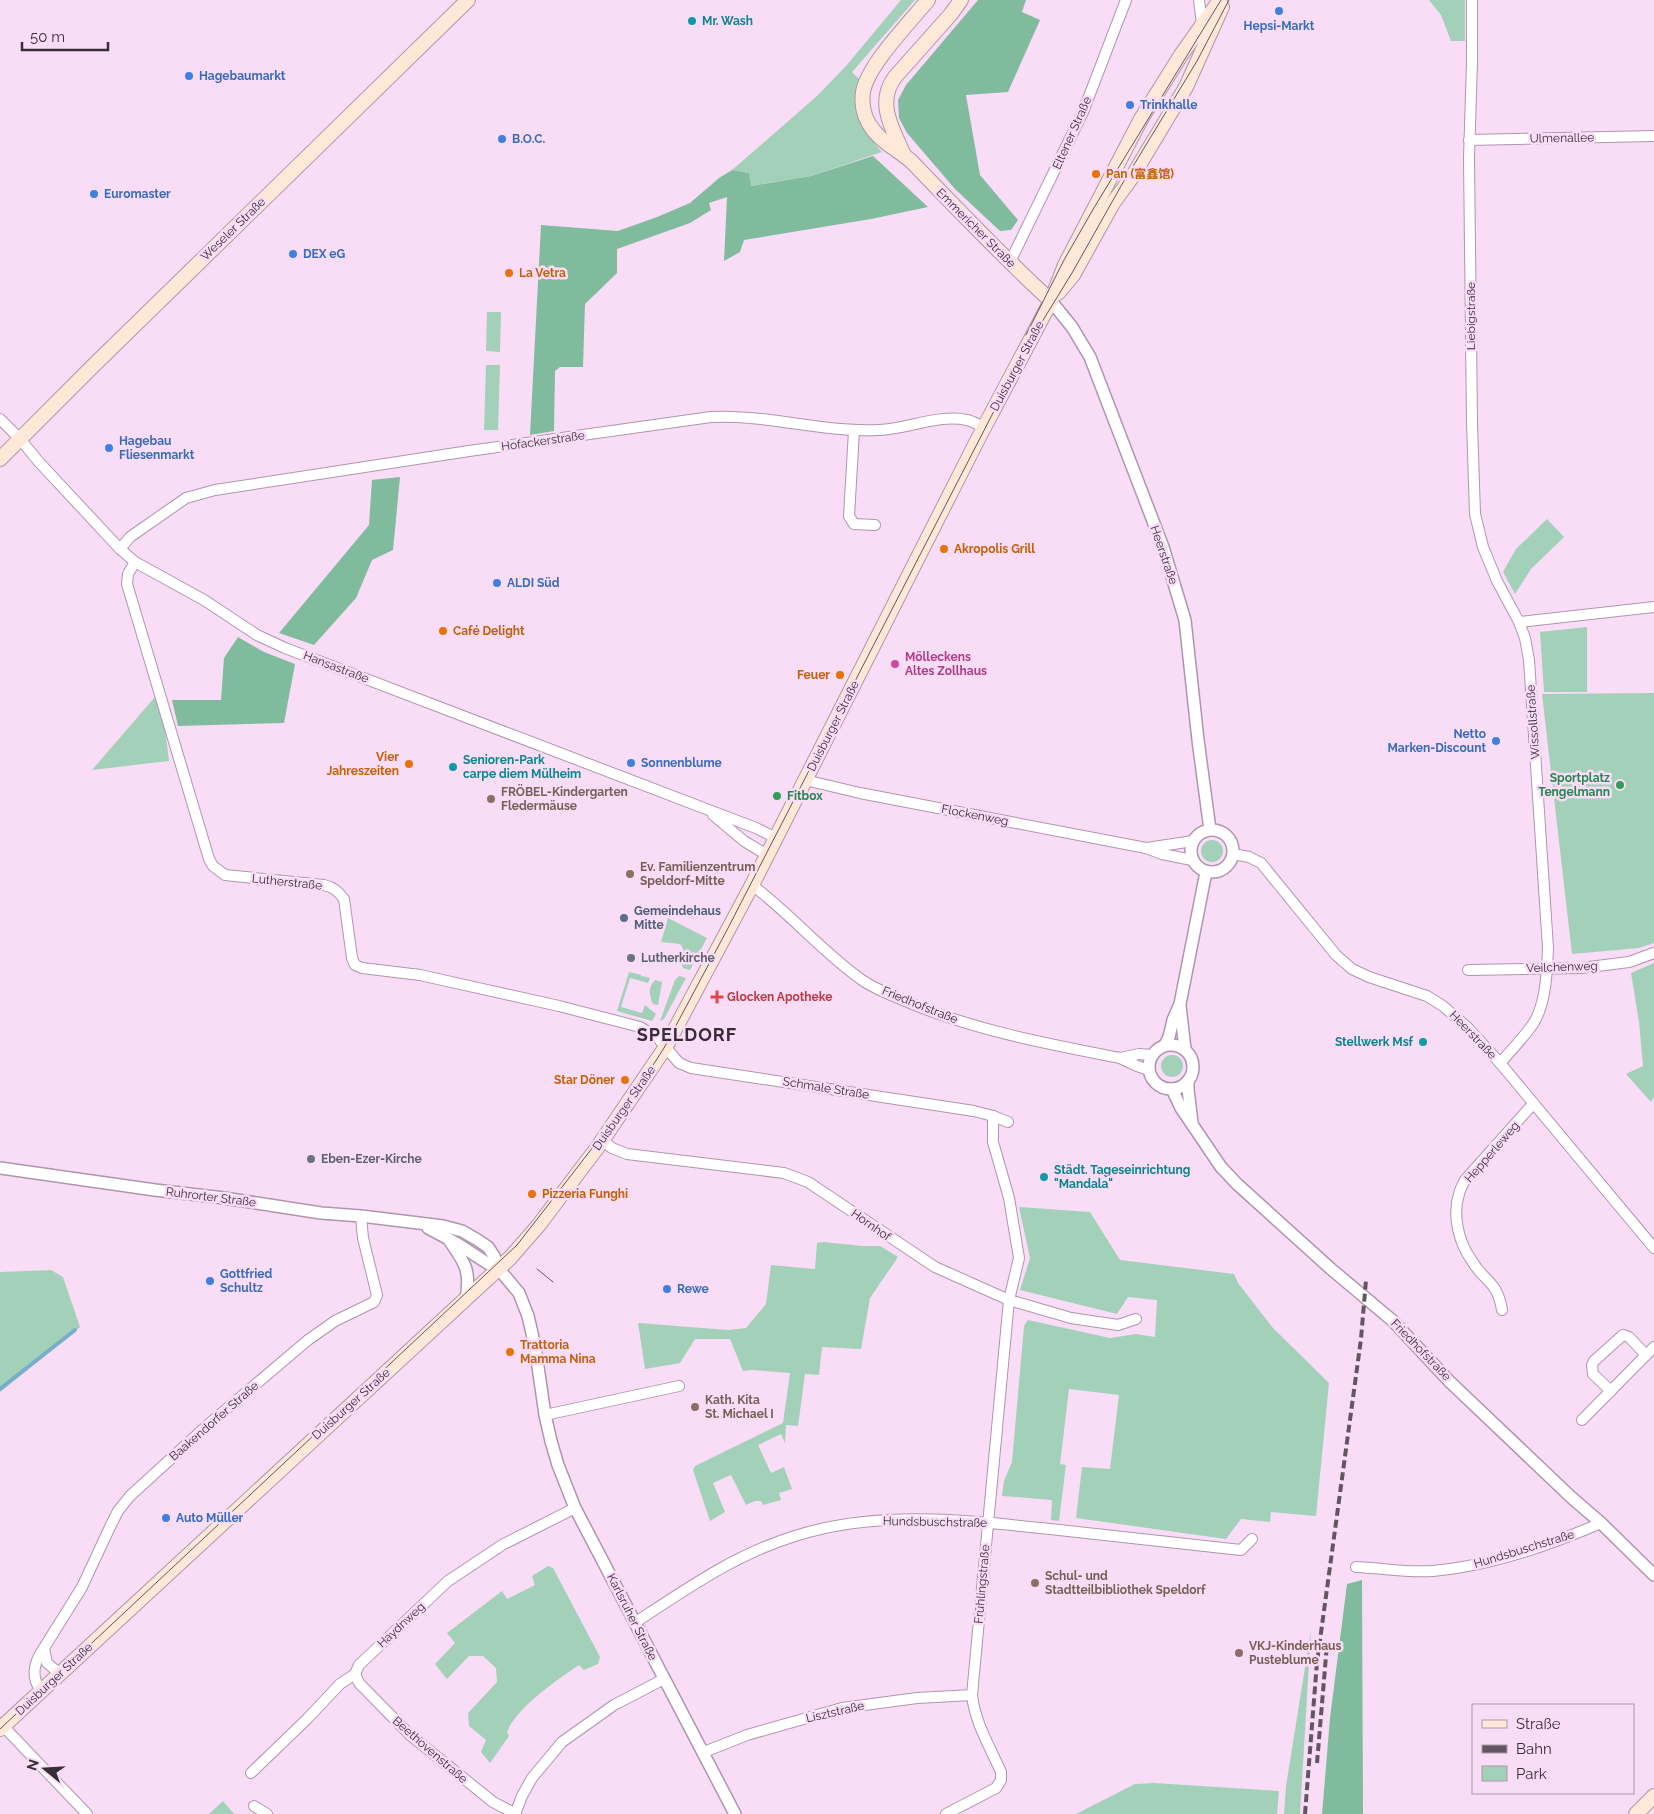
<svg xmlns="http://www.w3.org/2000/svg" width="1654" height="1814" font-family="Raleway,'Noto Sans SC',sans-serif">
  <rect width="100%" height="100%" fill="#f9ddf7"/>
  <!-- green -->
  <g fill="#a3d0b9">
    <path d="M901,0H915L852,72L860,80C849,111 863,130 882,152L811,176L750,186L749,173L732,170L817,96L846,66Z"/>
    <polygon points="1429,0 1465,0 1465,41 1451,41 1441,15"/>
    <polygon points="487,312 501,312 500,352 486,351"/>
    <polygon points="486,365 500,365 498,430 484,430"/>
    <polygon points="1547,519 1564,537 1531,569 1515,594 1503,572 1516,549"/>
    <polygon points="1587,627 1587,692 1544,692 1540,632"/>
    <polygon points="1654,693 1654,943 1639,948 1572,954 1542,694"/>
    <polygon points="155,697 165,729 169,761 92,770"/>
    <circle cx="1212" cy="851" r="11"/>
    <path d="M668,918L707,938L690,970L683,968L681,963C685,957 685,949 680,944L661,942Z"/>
    <polygon points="1654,963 1654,1097 1651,1102 1626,1074 1643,1066 1639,1022 1631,973"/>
    <polygon points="629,972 641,975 642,977 642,976 650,978 648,983 630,978 621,1007 642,1013 645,1005 656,1014 652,1021 617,1011"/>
    <polygon points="679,976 686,978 664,1019 660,1021 675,980"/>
    <path d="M655,980L662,982L658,1005L653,1004C649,996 648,987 655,980Z"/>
    <circle cx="1172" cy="1066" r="11"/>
    <polygon points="1019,1207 1090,1212 1120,1260 1234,1274 1238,1283 1273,1328 1329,1383 1316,1516 1271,1512 1270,1522 1241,1519 1226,1539 1076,1518 1082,1467 1110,1469 1119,1395 1069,1389 1060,1464 1066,1465 1059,1521 1051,1520 1052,1500 1002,1496 1004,1481 1012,1462 1024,1326 1028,1320 1110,1338 1136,1334 1155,1337 1157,1300 1128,1297 1117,1314 1020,1290 1030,1258"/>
    <polygon points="823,1242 862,1246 880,1246 898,1257 870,1298 861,1349 822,1347 819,1375 805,1374 798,1426 786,1425 785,1443 781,1434 758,1445 771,1473 784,1467 792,1489 779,1493 781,1500 763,1505 761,1501 755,1501 746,1505 731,1475 713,1483 725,1512 710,1521 693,1470 695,1466 783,1423 790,1373 752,1370 743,1371 730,1339 695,1339 680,1363 645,1369 638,1323 728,1330 746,1328 766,1304 771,1265 815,1269 817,1243"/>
    <polygon points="51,1270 63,1277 80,1327 0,1392 0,1272"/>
    <path d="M548,1566L553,1568L600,1657L598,1664L584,1670L579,1665C557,1680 517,1707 507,1732L509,1736L490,1763L481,1752L486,1740L469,1726L468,1713L497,1682L496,1668L483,1656H469L447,1679L435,1664L455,1643L447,1633L502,1591L507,1599L535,1585L532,1576Z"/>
    <polygon points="1311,1630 1300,1814 1284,1814 1286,1786"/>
    <polygon points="1154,1783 1279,1791 1277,1814 1076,1814 1135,1784"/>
    <polygon points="223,1801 234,1814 209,1814"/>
  </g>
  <!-- forest -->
  <g fill="#81bb9e">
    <polygon points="978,0 1026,0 1022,12 1040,20 1008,92 966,95 980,175 1018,220 1011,230 1000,231 955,189 907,133 899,118 898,100 906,85"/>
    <polygon points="873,156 928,207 871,219 744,240 740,252 724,261 727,197 709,203 711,210 690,223 617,249 617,273 585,304 583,367 560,367 555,371 554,431 530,435 541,225 618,231 657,217 690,203 719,178 732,170 749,173 751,186 811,176"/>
    <polygon points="400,477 393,550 372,560 356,598 314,645 279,633 369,525 372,480"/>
    <polygon points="238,637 264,652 295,664 284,723 178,726 172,700 221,700 224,658"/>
    <polygon points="1362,1580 1363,1814 1322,1814 1330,1718 1347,1584"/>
  </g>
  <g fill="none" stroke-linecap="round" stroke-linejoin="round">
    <!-- stream -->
    <polyline stroke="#76aecc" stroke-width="4" points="0,1389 75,1330"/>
    <defs>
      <g id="minor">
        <polyline points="1199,0 1202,24"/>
        <path d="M1472,0V62L1469,158L1472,423L1475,514L1483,547L1497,581L1519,622L1525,638L1529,660L1548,948C1547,972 1546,1004 1533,1024C1523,1038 1511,1051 1500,1063"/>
        <polyline points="1469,140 1654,136"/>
        <polyline points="1010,262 1083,112 1126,0"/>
        <polyline points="0,419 20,439 38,461 120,549 135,562 204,600 257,635 285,648 756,828 776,838"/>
        <polyline points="854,431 849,516 854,524 875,525"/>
        <path d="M120,549L130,537L186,498L215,490L469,451L711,417C767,414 823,433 879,430C908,429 937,414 967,420C972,421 979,425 984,427"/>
        <path d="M135,562L128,574L127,584L209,859L213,866L225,875L324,885C333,887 338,891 344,899L352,958L355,965L362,968L420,975L559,1006L640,1027L657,1037L679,1063L691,1068L974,1111L993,1116L1008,1122"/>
        <polyline points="1519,622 1654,607"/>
        <polyline points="805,780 860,793 1146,848 1162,854 1192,860"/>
        <polyline points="713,815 744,841 767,855"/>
        <polyline points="1147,848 1193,841"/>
        <polyline points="1233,854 1249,857 1261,863 1336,955 1352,969 1369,977 1427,996 1443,1006 1467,1027 1500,1063 1654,1248"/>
        <path d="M752,885C791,914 822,952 862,980C876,990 894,996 910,1003C977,1031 1049,1044 1120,1058L1137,1066L1149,1070"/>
        <polyline points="1468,970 1581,968 1629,962 1654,953"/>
        <polyline points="1120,1058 1139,1054 1152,1055"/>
        <polyline points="602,1140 612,1148 627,1154 784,1173 808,1182 935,1267 1009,1300 1071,1318 1118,1325 1136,1319"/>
        <path d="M1502,1310C1497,1280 1485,1283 1472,1261C1459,1243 1452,1216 1459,1194C1460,1189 1463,1184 1465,1180L1533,1104"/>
        <polyline points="1611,1391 1593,1374 1592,1365 1594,1361 1623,1335 1629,1337 1646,1355"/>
        <polyline points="545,1415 679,1386"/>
        <polyline points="1582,1420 1654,1347"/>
        <path d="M1356,1567C1381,1568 1408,1573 1433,1571C1490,1566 1548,1546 1601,1523"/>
        <path d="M636,1622C686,1589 736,1554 795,1536C877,1510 965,1520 1050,1529C1114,1536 1177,1543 1241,1550L1252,1539"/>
        <polyline points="60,1674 47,1663 44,1648 82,1587 110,1527 118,1511 130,1496 210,1423 308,1340 335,1321 374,1302 377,1295 363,1238 361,1216"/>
        <polyline points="355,1674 359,1683 410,1735 493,1802 516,1814"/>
        <path d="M41,1691C30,1676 34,1662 44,1648"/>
        <polyline points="3,1726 87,1814"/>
        <polyline points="704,1752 747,1735 842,1708 917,1698 972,1695"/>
        <polyline points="251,1773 307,1719 340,1684 355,1674 359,1665 448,1581 502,1545 575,1508"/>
        <polyline points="254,1806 267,1814"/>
        <polyline points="515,1814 522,1796 532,1778 562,1742 614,1705 664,1679"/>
        <path d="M946,1814L996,1788L1001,1780V1772C990,1747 975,1723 972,1695L1009,1300L1019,1258L1009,1198L993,1142V1116"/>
      </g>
      <g id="tertiary">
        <polyline points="1051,301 1072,327 1090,357 1163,547 1185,620 1198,740 1210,830"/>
        <circle cx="1212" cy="851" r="21"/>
        <polyline points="1180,1006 1185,1049"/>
        <circle cx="1171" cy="1067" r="22"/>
        <polyline points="1165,1045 1169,1037 1173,1020 1180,1004 1206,872"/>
        <polyline points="1188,1081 1188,1089 1192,1123"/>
        <polyline points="1172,1089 1181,1108 1221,1167 1237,1184 1331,1269 1393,1321 1449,1381 1572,1498 1601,1523 1654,1575"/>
        <polyline points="0,1168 155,1190 224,1198 321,1213 361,1216 443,1226 462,1231 476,1239 488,1247 494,1256 498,1268 519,1293 528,1316 535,1346 545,1415 551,1441 558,1465 575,1508 735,1814"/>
        <polyline points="428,1228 458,1244 487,1263 498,1268"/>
        <path d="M449,1240C465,1263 471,1270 466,1299"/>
      </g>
      <g id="secondary">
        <path d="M928,0C910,22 867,66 863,92C861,106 865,120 874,131C884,144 900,151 912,162C957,209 1003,257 1051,301"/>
        <path d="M903,153C892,128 876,102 895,77L951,14L961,0"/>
        <polyline points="1058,293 1073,275 1113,203 1132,177 1186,87 1222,7"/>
        <polyline points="0,459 94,365 468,0"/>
        <polyline points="0,1729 510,1258 538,1226 597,1148 665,1048 752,885 979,437 1051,301 1065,265 1141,119 1181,55 1220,0"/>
        <polyline points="1636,1814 1654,1796"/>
      </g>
    </defs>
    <!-- minor casing -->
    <use href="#minor" stroke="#af95ad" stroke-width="12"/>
    <!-- tertiary casing -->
    <use href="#tertiary" stroke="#af95ad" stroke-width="14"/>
    <!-- secondary casing -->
    <use href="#secondary" stroke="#af95ad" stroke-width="16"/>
    <!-- minor -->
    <use href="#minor" stroke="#fff" stroke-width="10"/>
    <!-- tertiary -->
    <use href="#tertiary" stroke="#fff" stroke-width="11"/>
    <!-- secondary -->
    <use href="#secondary" stroke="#ffe8d7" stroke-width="14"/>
    <!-- tram -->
    <g stroke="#645563" stroke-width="1">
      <polyline points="1026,335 1064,260 1095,206 1221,0"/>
      <polyline points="537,1269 553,1282"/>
      <polyline points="0,1729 517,1245 635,1093 664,1048 727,930 1029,343 1072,273 1121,186 1197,61 1229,0"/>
    </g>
    <!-- rail -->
    <g stroke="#645563" stroke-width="4" stroke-dasharray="8 4" stroke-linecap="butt">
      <polyline points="1317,1763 1327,1644"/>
      <polyline points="1305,1814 1317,1662 1361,1339 1366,1280"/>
    </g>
  </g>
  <!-- markers -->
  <g fill="#3f7fe0" stroke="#f9ddf7" stroke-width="2">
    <circle cx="1279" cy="11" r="5"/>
    <circle cx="189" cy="76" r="5"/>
    <circle cx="1130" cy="105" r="5"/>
    <circle cx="502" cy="139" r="5"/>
    <circle cx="94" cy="194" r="5"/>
    <circle cx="293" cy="254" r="5"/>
    <circle cx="109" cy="448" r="5"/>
    <circle cx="497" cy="583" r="5"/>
    <circle cx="1496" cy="741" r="5"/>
    <circle cx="631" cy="763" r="5"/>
    <circle cx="210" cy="1281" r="5"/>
    <circle cx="667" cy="1289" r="5"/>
    <circle cx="166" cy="1518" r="5"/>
  </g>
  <g fill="#0f9aa8" stroke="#f9ddf7" stroke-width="2">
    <circle cx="692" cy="21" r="5"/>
    <circle cx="453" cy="767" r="5"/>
    <circle cx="1423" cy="1042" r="5"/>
    <circle cx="1044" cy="1177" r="5"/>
  </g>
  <g fill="#e8710a" stroke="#f9ddf7" stroke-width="2">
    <circle cx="1096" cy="174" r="5"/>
    <circle cx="509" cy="273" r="5"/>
    <circle cx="944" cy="549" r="5"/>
    <circle cx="443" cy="631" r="5"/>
    <circle cx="840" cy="675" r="5"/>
    <circle cx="409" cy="764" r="5"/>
    <circle cx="625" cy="1080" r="5"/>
    <circle cx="532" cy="1194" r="5"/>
    <circle cx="510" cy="1352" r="5"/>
  </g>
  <circle fill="#d1479c" stroke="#f9ddf7" stroke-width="2" cx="895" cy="664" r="5"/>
  <g fill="#2e9e5b" stroke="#f9ddf7" stroke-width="2">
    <circle cx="1620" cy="785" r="5"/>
    <circle cx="777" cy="796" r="5"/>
  </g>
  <g fill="#8d6e63" stroke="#f9ddf7" stroke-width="2">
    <circle cx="491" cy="799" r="5"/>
    <circle cx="630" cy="874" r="5"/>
    <circle cx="695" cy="1407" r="5"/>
    <circle cx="1035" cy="1583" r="5"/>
    <circle cx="1239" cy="1653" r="5"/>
  </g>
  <circle fill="#5c6f8a" stroke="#f9ddf7" stroke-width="2" cx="624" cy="918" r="5"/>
  <g fill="#6b7280" stroke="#f9ddf7" stroke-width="2">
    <circle cx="631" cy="958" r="5"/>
    <circle cx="311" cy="1159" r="5"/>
  </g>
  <path fill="#e0444e" stroke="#f9ddf7" stroke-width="2" d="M714.5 989.5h5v5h5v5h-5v5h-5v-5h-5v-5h5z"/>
  <g text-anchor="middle" stroke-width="5" stroke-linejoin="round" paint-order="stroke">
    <!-- culture labels -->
    <g font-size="12" font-weight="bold" fill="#0d838f" stroke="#f9ddf7" text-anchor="start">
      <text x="702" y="25">Mr. Wash</text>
      <text x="463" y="764">Senioren-Park<tspan x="463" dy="14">carpe diem Mülheim</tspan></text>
      <text x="1413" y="1046" text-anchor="end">Stellwerk Msf</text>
      <text x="1054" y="1174">Städt. Tageseinrichtung<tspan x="1054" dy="14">"Mandala"</tspan></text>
    </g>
    <!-- shop labels -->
    <g font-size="12" font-weight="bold" fill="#366cbe" stroke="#f9ddf7" text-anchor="start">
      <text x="1279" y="30" text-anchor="middle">Hepsi-Markt</text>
      <text x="199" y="80">Hagebaumarkt</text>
      <text x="1140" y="109">Trinkhalle</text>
      <text x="512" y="143">B.O.C.</text>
      <text x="104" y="198">Euromaster</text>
      <text x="303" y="258">DEX eG</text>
      <text x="119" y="445">Hagebau<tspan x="119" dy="14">Fliesenmarkt</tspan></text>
      <text x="507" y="587">ALDI Süd</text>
      <text x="1486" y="738" text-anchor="end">Netto<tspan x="1486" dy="14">Marken-Discount</tspan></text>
      <text x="641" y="767">Sonnenblume</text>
      <text x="220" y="1278">Gottfried<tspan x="220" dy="14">Schultz</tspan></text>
      <text x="677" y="1293">Rewe</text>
      <text x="176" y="1522">Auto Müller</text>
    </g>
    <!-- street labels -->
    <g font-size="12" fill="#382d37" stroke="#f9ddf7">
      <text transform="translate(1072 133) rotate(-66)" y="4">Eltener Straße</text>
      <text transform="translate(1562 138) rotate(-1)" y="4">Ulmenallee</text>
      <text transform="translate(976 228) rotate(45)" y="4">Emmericher Straße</text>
      <text transform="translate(233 229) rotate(-44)" y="4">Weseler Straße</text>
      <text transform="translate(1471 316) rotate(-90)" y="4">Liebigstraße</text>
      <text transform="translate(1017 366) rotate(-62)" y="4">Duisburger Straße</text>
      <text transform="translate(543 441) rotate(-8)" y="4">Hofackerstraße</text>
      <text transform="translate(1164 555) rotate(71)" y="4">Heerstraße</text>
      <text transform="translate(336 667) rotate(21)" y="4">Hansastraße</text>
      <text transform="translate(1533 722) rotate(-94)" y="4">Wissollstraße</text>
      <text transform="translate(833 726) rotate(-63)" y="4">Duisburger Straße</text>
      <text transform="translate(975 815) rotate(11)" y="4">Flockenweg</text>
      <text transform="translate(287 882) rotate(6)" y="4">Lutherstraße</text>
      <text transform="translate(1562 967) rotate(-2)" y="4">Veilchenweg</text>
      <text transform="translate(920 1005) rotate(22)" y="4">Friedhofstraße</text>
      <text transform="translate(1473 1035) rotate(46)" y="4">Heerstraße</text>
      <text transform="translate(826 1088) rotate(9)" y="4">Schmale Straße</text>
      <text transform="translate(624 1108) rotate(-55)" y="4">Duisburger Straße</text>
      <text transform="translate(1492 1152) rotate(-49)" y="4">Hepperleweg</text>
      <text transform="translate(211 1197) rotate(7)" y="4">Ruhrorter Straße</text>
      <text transform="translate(871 1225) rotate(35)" y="4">Hornhof</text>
      <text transform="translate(1421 1350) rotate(46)" y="4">Friedhofstraße</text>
      <text transform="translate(351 1404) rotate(-42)" y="4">Duisburger Straße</text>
      <text transform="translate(214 1421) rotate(-41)" y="4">Baakendorfer Straße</text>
      <text transform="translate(935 1522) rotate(1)" y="4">Hundsbuschstraße</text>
      <text transform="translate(1524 1549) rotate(-17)" y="4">Hundsbuschstraße</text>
      <text transform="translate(982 1584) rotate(-85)" y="4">Frühlingstraße</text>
      <text transform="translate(632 1617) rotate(63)" y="4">Karlsruher Straße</text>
      <text transform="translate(401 1625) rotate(-43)" y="4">Haydnweg</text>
      <text transform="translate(54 1679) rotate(-43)" y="4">Duisburger Straße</text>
      <text transform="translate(835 1712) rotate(-13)" y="4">Lisztstraße</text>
      <text transform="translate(430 1750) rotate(41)" y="4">Beethovenstraße</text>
    </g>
    <!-- food labels -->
    <g font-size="12" font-weight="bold" fill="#c56008" stroke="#f9ddf7" text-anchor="start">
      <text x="1106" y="178">Pan (富鑫馆)</text>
      <text x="519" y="277">La Vetra</text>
      <text x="954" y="553">Akropolis Grill</text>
      <text x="453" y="635">Café Delight</text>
      <text x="830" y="679" text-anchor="end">Feuer</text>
      <text x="399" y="761" text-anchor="end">Vier<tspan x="399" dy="14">Jahreszeiten</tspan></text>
      <text x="615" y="1084" text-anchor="end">Star Döner</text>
      <text x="542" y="1198">Pizzeria Funghi</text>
      <text x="520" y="1349">Trattoria<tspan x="520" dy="14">Mamma Nina</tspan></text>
    </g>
    <!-- hotel labels -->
    <g font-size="12" font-weight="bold" fill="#b23c85" stroke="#f9ddf7" text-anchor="start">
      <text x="905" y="661">Mölleckens<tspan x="905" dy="14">Altes Zollhaus</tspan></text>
    </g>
    <!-- leisure labels -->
    <g font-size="12" font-weight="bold" fill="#27864d" stroke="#f9ddf7" text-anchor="end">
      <text x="1610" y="782">Sportplatz<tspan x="1610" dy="14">Tengelmann</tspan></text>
      <text x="787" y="800" text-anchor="start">Fitbox</text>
    </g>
    <!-- education labels -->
    <g font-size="12" font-weight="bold" fill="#785e54" stroke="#f9ddf7" text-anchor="start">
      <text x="501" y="796">FRÖBEL-Kindergarten<tspan x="501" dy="14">Fledermäuse</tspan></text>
      <text x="640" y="871">Ev. Familienzentrum<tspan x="640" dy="14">Speldorf-Mitte</tspan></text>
      <text x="705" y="1404">Kath. Kita<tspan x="705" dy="14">St. Michael I</tspan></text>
      <text x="1045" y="1580">Schul- und<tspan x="1045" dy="14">Stadtteilbibliothek Speldorf</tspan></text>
      <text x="1249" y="1650">VKJ-Kinderhaus<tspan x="1249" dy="14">Pusteblume</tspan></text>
    </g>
    <!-- service labels -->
    <g font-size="12" font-weight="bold" fill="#4e5e75" stroke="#f9ddf7" text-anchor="start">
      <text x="634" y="915">Gemeindehaus<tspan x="634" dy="14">Mitte</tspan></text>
    </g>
    <!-- worship labels -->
    <g font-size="12" font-weight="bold" fill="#5b616d" stroke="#f9ddf7" text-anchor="start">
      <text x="641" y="962">Lutherkirche</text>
      <text x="321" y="1163">Eben-Ezer-Kirche</text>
    </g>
    <!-- health labels -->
    <g font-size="12" font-weight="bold" fill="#be3a42" stroke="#f9ddf7" text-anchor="start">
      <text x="727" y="1001">Glocken Apotheke</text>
    </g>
    <!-- district labels -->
    <g font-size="18" font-weight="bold" letter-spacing="1" fill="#382d37" stroke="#f9ddf7">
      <text x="687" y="1041">SPELDORF</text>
    </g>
  </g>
  <!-- legend -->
  <rect x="1472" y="1704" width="162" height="90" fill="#f9ddf7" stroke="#ac97aa"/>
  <rect x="1482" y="1720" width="25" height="8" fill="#ffe8d7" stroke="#ac97aa"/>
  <text x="1516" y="1729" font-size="15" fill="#382d37">Straße</text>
  <rect x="1482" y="1745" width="25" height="8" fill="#645563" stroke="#ac97aa"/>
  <text x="1516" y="1754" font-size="15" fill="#382d37">Bahn</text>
  <rect x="1482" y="1766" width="25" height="15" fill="#a3d0b9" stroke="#ac97aa"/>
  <text x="1516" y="1779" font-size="15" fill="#382d37">Park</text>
  <!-- north arrow -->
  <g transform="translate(45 1769) rotate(288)" stroke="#f9ddf7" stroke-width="4" paint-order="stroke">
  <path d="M0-4L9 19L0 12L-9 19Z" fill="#382d37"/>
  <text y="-8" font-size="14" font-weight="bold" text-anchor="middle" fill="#382d37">N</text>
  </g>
  <!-- scale -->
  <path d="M22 42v8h86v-8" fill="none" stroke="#382d37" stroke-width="2.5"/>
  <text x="30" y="42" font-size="15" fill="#382d37" stroke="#f9ddf7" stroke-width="4" paint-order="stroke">50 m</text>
</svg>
